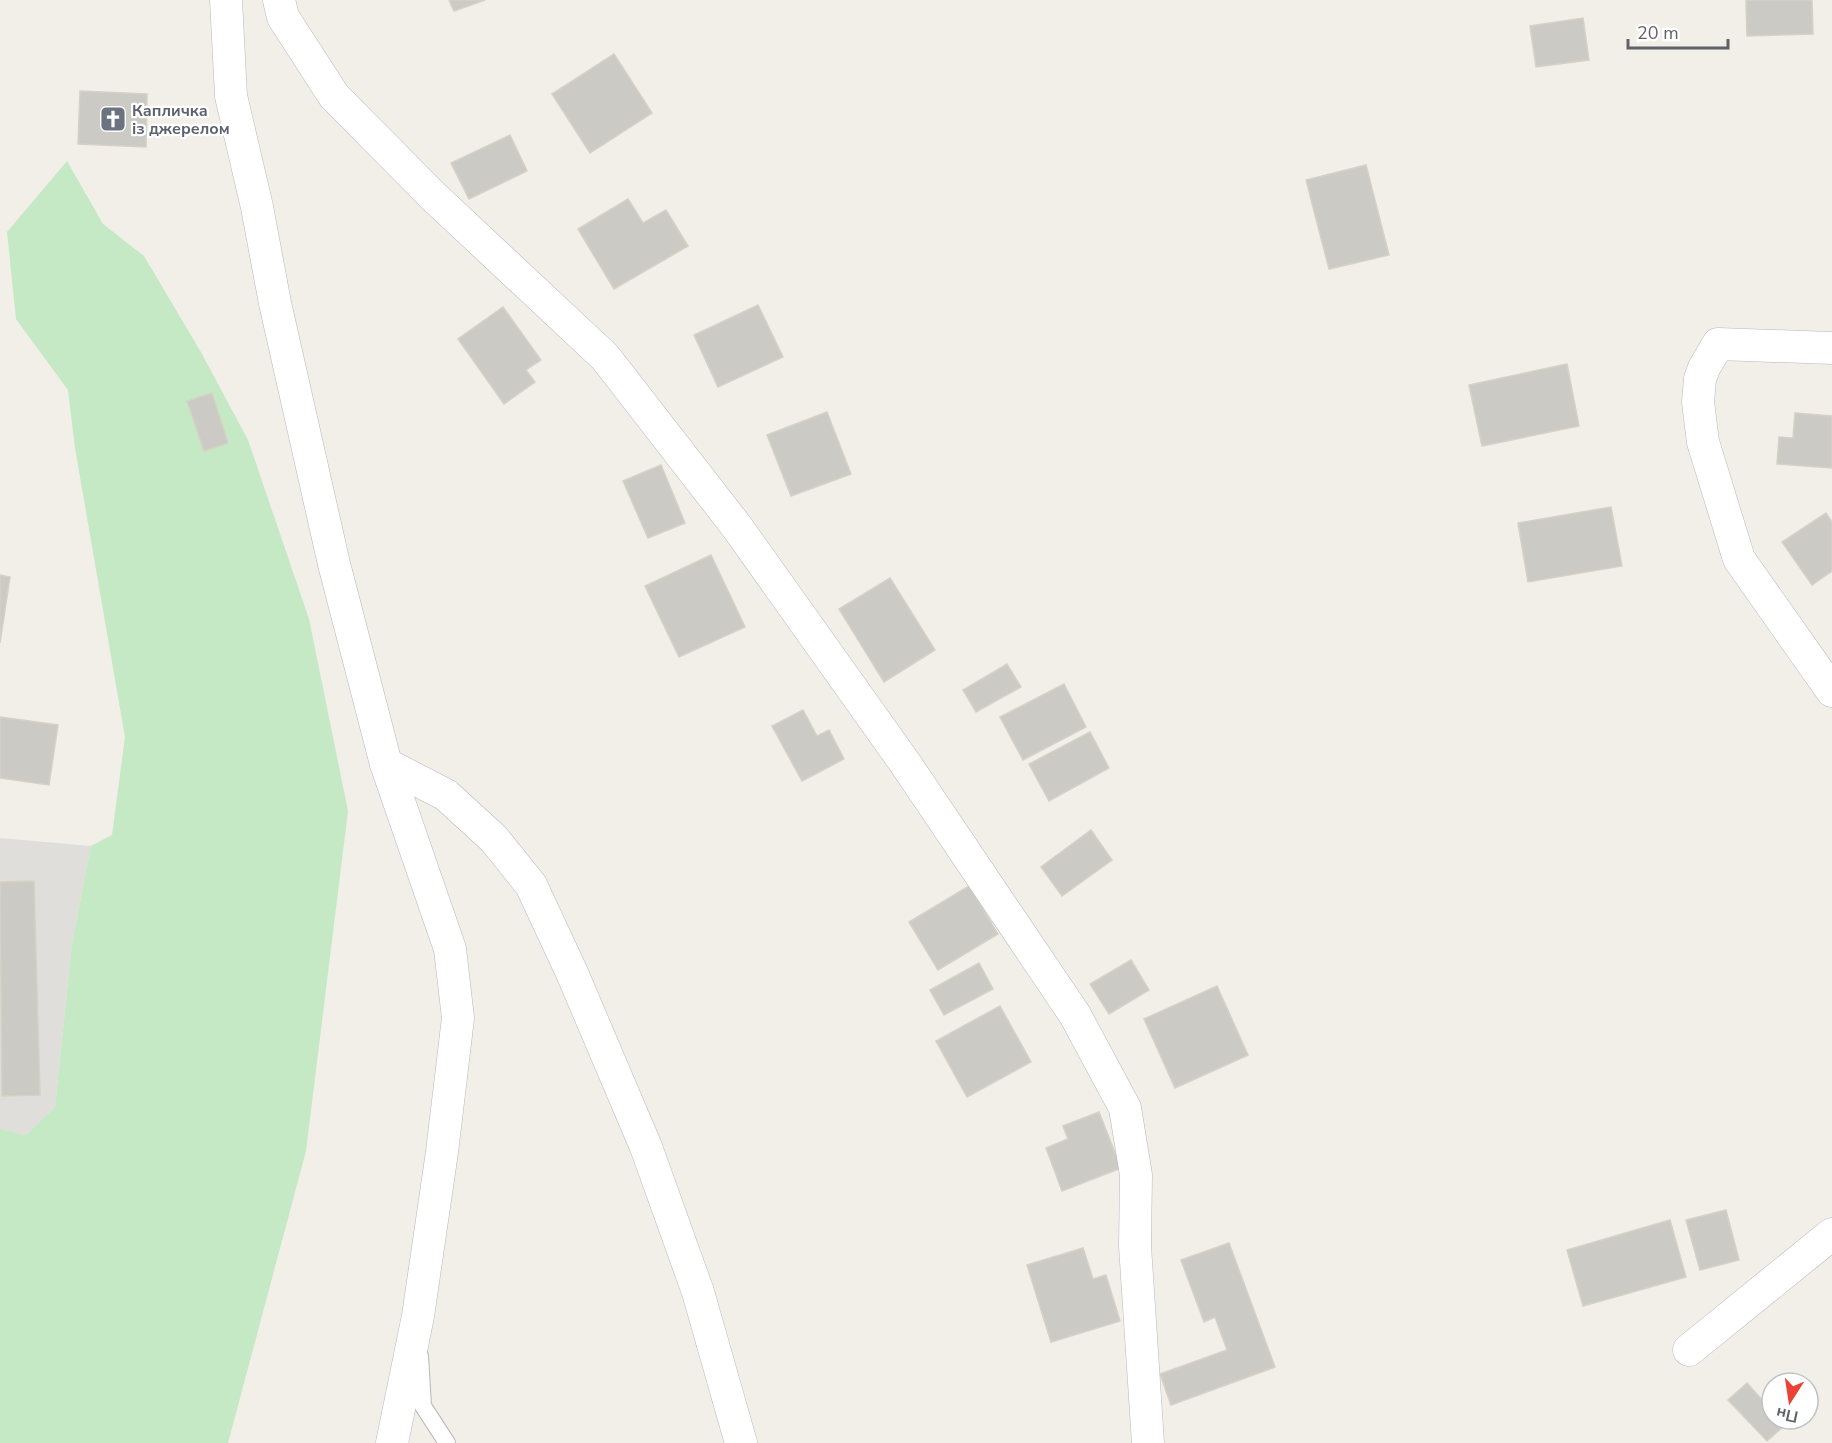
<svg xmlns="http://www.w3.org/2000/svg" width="1832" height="1443" font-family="'Nunito Sans',sans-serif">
  <rect width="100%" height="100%" fill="#f1efe8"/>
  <!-- industrial -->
  <polygon fill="#e0deda" points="0,838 91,846 72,943 55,1107 26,1135 0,1129"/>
  <!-- green -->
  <polygon fill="#c5e8c5" points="67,161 103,224 144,256 202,354 248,440 309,619 348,811 306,1151 228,1443 0,1443 0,1129 26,1135 55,1107 72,943 91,846 112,835 125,737 75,448 68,390 16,319 7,232"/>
  <!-- building -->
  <g fill="#cccac5" stroke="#d6d1c6" stroke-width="1.5">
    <polygon points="449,0 485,0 454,11"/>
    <polygon points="1746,0 1812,0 1813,34 1747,36"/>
    <polygon points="1583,18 1589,60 1536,67 1530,26"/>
    <polygon points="614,54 652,113 590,153 552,94"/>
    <polygon points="80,91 147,94 146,147 78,144"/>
    <polygon points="510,135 527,171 469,199 451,163"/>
    <polygon points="1366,165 1389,255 1329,269 1306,180"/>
    <polygon points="628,199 643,223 666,210 688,246 614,289 578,229"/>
    <polygon points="758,305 783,357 718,387 694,335"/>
    <polygon points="503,307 541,360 526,370 535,382 504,404 458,339"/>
    <polygon points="1567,364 1579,426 1482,446 1469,385"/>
    <polygon points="212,393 228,443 204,451 187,401"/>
    <polygon points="827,412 851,474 791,496 767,435"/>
    <polygon points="1795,413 1832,416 1832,468 1777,464 1779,437 1793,438"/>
    <polygon points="661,465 685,523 648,538 623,481"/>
    <polygon points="1611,507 1622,566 1528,582 1518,523"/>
    <polygon points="1826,513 1832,522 1832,571 1812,585 1782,542"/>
    <polygon points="711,555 745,627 679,657 645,586"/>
    <polygon points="0,575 10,577 0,643"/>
    <polygon points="890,578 935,650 884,682 839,609"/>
    <polygon points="1007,664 1021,687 976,712 963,690"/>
    <polygon points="1064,684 1086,727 1023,760 1000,717"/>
    <polygon points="803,710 817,736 829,730 844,759 802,781 772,726"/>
    <polygon points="0,717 58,725 49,785 0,778"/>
    <polygon points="1090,732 1109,768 1049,801 1029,764"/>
    <polygon points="1091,830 1112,860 1062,896 1041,867"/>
    <polygon points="34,881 40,1095 2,1096 0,882"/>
    <polygon points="969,886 998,934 938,970 909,922"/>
    <polygon points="1131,960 1149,990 1109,1014 1090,984"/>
    <polygon points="979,963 993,989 944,1015 930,990"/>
    <polygon points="1217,986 1248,1055 1175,1088 1144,1019"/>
    <polygon points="1000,1006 1031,1062 967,1097 936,1041"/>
    <polygon points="1099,1112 1121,1168 1062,1191 1046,1148 1068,1139 1063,1126"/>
    <polygon points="1726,1210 1739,1260 1700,1270 1686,1220"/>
    <polygon points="1670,1220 1686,1277 1583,1306 1567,1250"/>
    <polygon points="1229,1243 1275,1367 1171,1405 1160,1374 1227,1350 1215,1317 1204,1322 1181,1260"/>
    <polygon points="1083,1248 1093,1279 1106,1275 1120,1321 1051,1342 1027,1265"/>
    <polygon points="1747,1383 1772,1411 1772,1419 1780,1419 1785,1425 1767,1441 1728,1400"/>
  </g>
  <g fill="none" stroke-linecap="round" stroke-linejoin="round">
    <defs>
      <polyline id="service" points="420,1356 423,1406 447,1443"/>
      <g id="minor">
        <polyline points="226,0 231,96 257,207 275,303 334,564 386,764 450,949 458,1018 442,1152 418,1316 392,1443"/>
        <polyline points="279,0 283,17 334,96 433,196 605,357 737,527 905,763 1075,1015 1125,1108 1136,1175 1135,1246 1148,1443"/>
        <polyline points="1832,348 1718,344 1704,368 1700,379 1698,402 1703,442 1739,559 1832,691"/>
        <polyline points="386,764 446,795 494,839 531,885 572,973 646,1147 698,1292 741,1443"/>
        <polyline points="1689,1350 1832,1234"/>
      </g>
    </defs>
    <!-- service casing -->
    <use href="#service" stroke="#b5b8bc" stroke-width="18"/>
    <!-- minor casing -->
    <use href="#minor" stroke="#b5b8bc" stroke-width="33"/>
    <!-- service -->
    <use href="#service" stroke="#fff" stroke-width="16"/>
    <!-- minor -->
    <use href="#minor" stroke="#fff" stroke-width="32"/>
  </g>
  <!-- icons -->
  <defs>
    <symbol id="church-square" viewBox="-11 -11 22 22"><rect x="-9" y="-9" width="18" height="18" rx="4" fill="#6b7280" stroke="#fff"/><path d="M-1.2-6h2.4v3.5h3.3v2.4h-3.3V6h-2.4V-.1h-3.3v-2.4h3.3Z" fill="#fff"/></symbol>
  </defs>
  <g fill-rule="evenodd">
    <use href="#church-square" x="98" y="104" width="30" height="30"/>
  </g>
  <g text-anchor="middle" stroke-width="4.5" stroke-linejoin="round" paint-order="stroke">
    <!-- worship labels -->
    <g font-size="16" font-weight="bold" fill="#5b616d" stroke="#fff" text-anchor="start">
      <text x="132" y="116">Капличка<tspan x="132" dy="18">із джерелом</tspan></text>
    </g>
  </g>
  <!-- north arrow -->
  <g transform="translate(1790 1401) rotate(192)"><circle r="28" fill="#ffffff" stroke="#bfc1c3" stroke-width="1.5"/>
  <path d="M0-4.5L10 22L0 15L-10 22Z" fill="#ea4335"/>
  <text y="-9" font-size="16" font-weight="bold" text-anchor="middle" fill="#5f6368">Пн</text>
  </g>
  <!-- scale -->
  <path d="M1628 39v9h100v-9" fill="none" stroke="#5f6368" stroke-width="3"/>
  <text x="1637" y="39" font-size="18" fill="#5f6368" stroke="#ffffff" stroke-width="4.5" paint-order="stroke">20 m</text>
</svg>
